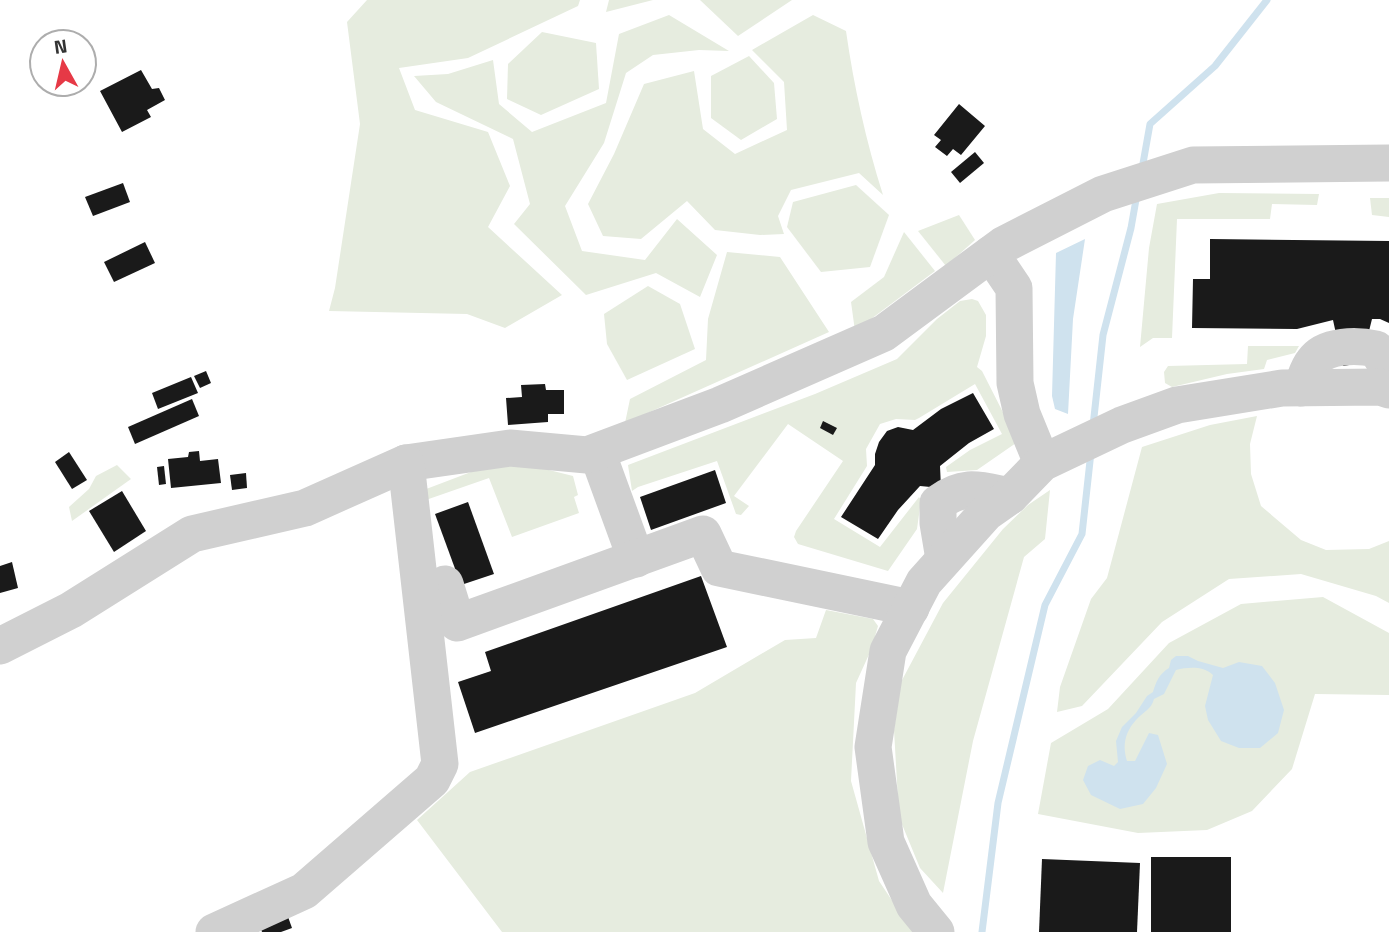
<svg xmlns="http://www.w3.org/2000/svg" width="1389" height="932" font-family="'Titillium Web',sans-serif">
  <rect width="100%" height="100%" fill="#fff"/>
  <!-- green -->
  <g fill="#e6ecdf">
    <polygon points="367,0 580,0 578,6 468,58 399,68 415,110 488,132 510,186 488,227 562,295 505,328 467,314 329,311 335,288 360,124 347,22"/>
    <polygon points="609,0 653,0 606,12"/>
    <polygon points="700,0 792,0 738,36"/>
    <polygon points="669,15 729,51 699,50 653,55 626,73 604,143 565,206 582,251 645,260 677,219 717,255 700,297 656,273 586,295 514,224 530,204 513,139 436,102 414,76 448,74 493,60 499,104 532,132 606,103 619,34"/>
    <path d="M813,15L846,31C854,87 866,141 883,195L859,173L791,190L778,216L784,234L760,235L715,230L687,201L641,239L603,236L588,204L614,154L644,84L694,71L703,129L735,154L787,130L784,82L752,50Z"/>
    <polygon points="542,32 596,43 599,89 541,115 507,99 508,64"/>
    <polygon points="749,56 774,83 777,119 741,140 711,118 711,76"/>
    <polygon points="856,185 889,215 870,267 821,272 787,227 793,202"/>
    <polygon points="1219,193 1319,194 1317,205 1272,204 1270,219 1177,219 1172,338 1153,338 1140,347 1149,248 1157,204"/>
    <polygon points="1370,198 1389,198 1389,217 1372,215"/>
    <polygon points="959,215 975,240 946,266 918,231"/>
    <polygon points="904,232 935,271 855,331 851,302 884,277"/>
    <polygon points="727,252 780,257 829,332 625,423 630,399 706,360 708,319"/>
    <polygon points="648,286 680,304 695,349 627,380 607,344 604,314"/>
    <polygon points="972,299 978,301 986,315 986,336 977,367 982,371 1015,436 1016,443 977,470 947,472 946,467 970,450 1002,434 975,384 919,418 915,420 896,419 880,424 866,449 867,466 834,519 880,547 919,497 921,500 917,529 888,571 798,544 794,537 796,531 843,461 788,424 734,496 749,506 741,515 736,514 717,461 638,487 632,491 628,465 815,394 897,359 937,319 960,301"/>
    <polygon points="1248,346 1299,346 1295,353 1267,360 1264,369 1227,374 1172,387 1165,383 1164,372 1168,366 1247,364"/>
    <polygon points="1257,416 1250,444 1251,474 1261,506 1301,540 1326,550 1369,549 1389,541 1389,603 1376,596 1301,574 1229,579 1162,622 1082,706 1057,712 1060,687 1091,599 1107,578 1142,447 1210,425"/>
    <polygon points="521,463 573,476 578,495 574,497 579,513 512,537 489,478 423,501 421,491 492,464"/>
    <polygon points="117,465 131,479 72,521 69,507 89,489 96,476"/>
    <polygon points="1050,490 1045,539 1024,557 973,741 943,893 920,868 899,817 894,730 901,682 943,603 1003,529 1028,505"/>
    <polygon points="1323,597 1389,633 1389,695 1315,694 1292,769 1252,811 1207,830 1138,833 1038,814 1051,743 1108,709 1169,643 1241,604"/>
    <polygon points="826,610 873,619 878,626 871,650 856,683 851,781 879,881 913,932 502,932 417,820 470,772 695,693 785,640 816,638"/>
  </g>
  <!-- water -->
  <g fill="#cfe2ee">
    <polygon points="1085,239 1073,319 1068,414 1055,409 1052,396 1056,253"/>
    <path d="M1176,656H1188L1198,661L1223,668L1239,662L1262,666L1275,683L1284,710L1278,733L1260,748H1239L1221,741L1208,720L1205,706L1213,675C1203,666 1189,667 1176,670L1164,694L1154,699C1151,710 1144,711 1136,720C1125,732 1122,746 1127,761H1135L1149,733L1158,735L1167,764L1156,788L1143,804L1120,809L1091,795L1083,780L1088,766L1100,760L1114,766L1118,762L1116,741L1122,727L1136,713L1147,696L1153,692C1156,682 1159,674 1169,668L1171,660Z"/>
  </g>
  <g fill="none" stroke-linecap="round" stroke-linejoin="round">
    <!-- stream -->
    <g stroke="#cfe2ee" stroke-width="7">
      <polyline points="1142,169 1150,124 1215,66 1267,0"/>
      <polyline points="1093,426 1103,335 1131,228 1137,194"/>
      <polyline points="982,932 998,803 1045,605 1082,534 1091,452"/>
    </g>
  </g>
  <!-- building -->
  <g fill="#1a1a1a">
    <polygon points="141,70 152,89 159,88 165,100 147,110 151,117 122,132 100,91"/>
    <polygon points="959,104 985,126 961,155 953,149 947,156 935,147 941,140 934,135"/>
    <polygon points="975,152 984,163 960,183 951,172"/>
    <polygon points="123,183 130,202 93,216 85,197"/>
    <polygon points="1210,239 1389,241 1389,323 1380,319 1372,319 1361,363 1343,366 1333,320 1297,329 1192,328 1193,279 1210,279"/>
    <polygon points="145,242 155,263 114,282 104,262"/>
    <polygon points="206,371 211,383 200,388 194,376"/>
    <polygon points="191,377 198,393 158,409 152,393"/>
    <polygon points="545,384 546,390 564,390 564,414 548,414 548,422 508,425 506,398 522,397 521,385"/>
    <polygon points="973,393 994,429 969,443 940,466 941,488 920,486 898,510 878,539 841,517 875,465 875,454 879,442 887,431 898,427 913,430 941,409"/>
    <polygon points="192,399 199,416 135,444 128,427"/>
    <polygon points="823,421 837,428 833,435 820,428"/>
    <polygon points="199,451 200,461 218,459 221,483 171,488 168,459 188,457 189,452"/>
    <polygon points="69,452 87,480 72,489 55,462"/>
    <polygon points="164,466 166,484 159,485 157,467"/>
    <polygon points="715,470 726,503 651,530 640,497"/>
    <polygon points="246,473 247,488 232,490 230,475"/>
    <polygon points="122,491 146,531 114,552 89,511"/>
    <polygon points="468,502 494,574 461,585 435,514"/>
    <polygon points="12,562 18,588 0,593 0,566"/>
    <polygon points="701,576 727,647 475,733 458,682 491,671 485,652"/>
    <rect x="1151" y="857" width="80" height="75"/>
    <polygon points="1042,859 1140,863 1137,932 1039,932"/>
    <polygon points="287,914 292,928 281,932 262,932 259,924"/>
  </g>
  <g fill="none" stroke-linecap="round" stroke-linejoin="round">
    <!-- minor -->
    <g stroke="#d0d0d0" stroke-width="37">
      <polyline points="991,254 1014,288 1015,383 1022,414 1042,463"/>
      <path d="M1301,388C1305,380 1307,369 1313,362C1325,344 1358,345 1376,349L1389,369"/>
      <polyline points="597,452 636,559"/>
      <path d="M944,559L938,523V503C965,483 980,490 1010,496"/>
      <polyline points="445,584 457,623 703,534 719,568 911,608"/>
      <polyline points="0,646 71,610 192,534 305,508 406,463 510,448 587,455 720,405 884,333 1003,245 1103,194 1193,165 1389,163"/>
      <polyline points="214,932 304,891 432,780 440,764 406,463"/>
      <polyline points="936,932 914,905 886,842 873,747 888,651 924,582 986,513 1010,496 1042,463 1122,425 1177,405 1282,388 1380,387 1389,390"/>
    </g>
  </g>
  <!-- north arrow -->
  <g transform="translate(63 63) rotate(352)"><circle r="33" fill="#ffffff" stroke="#adadad" stroke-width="2"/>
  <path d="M0-5L12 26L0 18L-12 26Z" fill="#e63946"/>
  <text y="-10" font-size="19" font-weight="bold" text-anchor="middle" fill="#333333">N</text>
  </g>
</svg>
